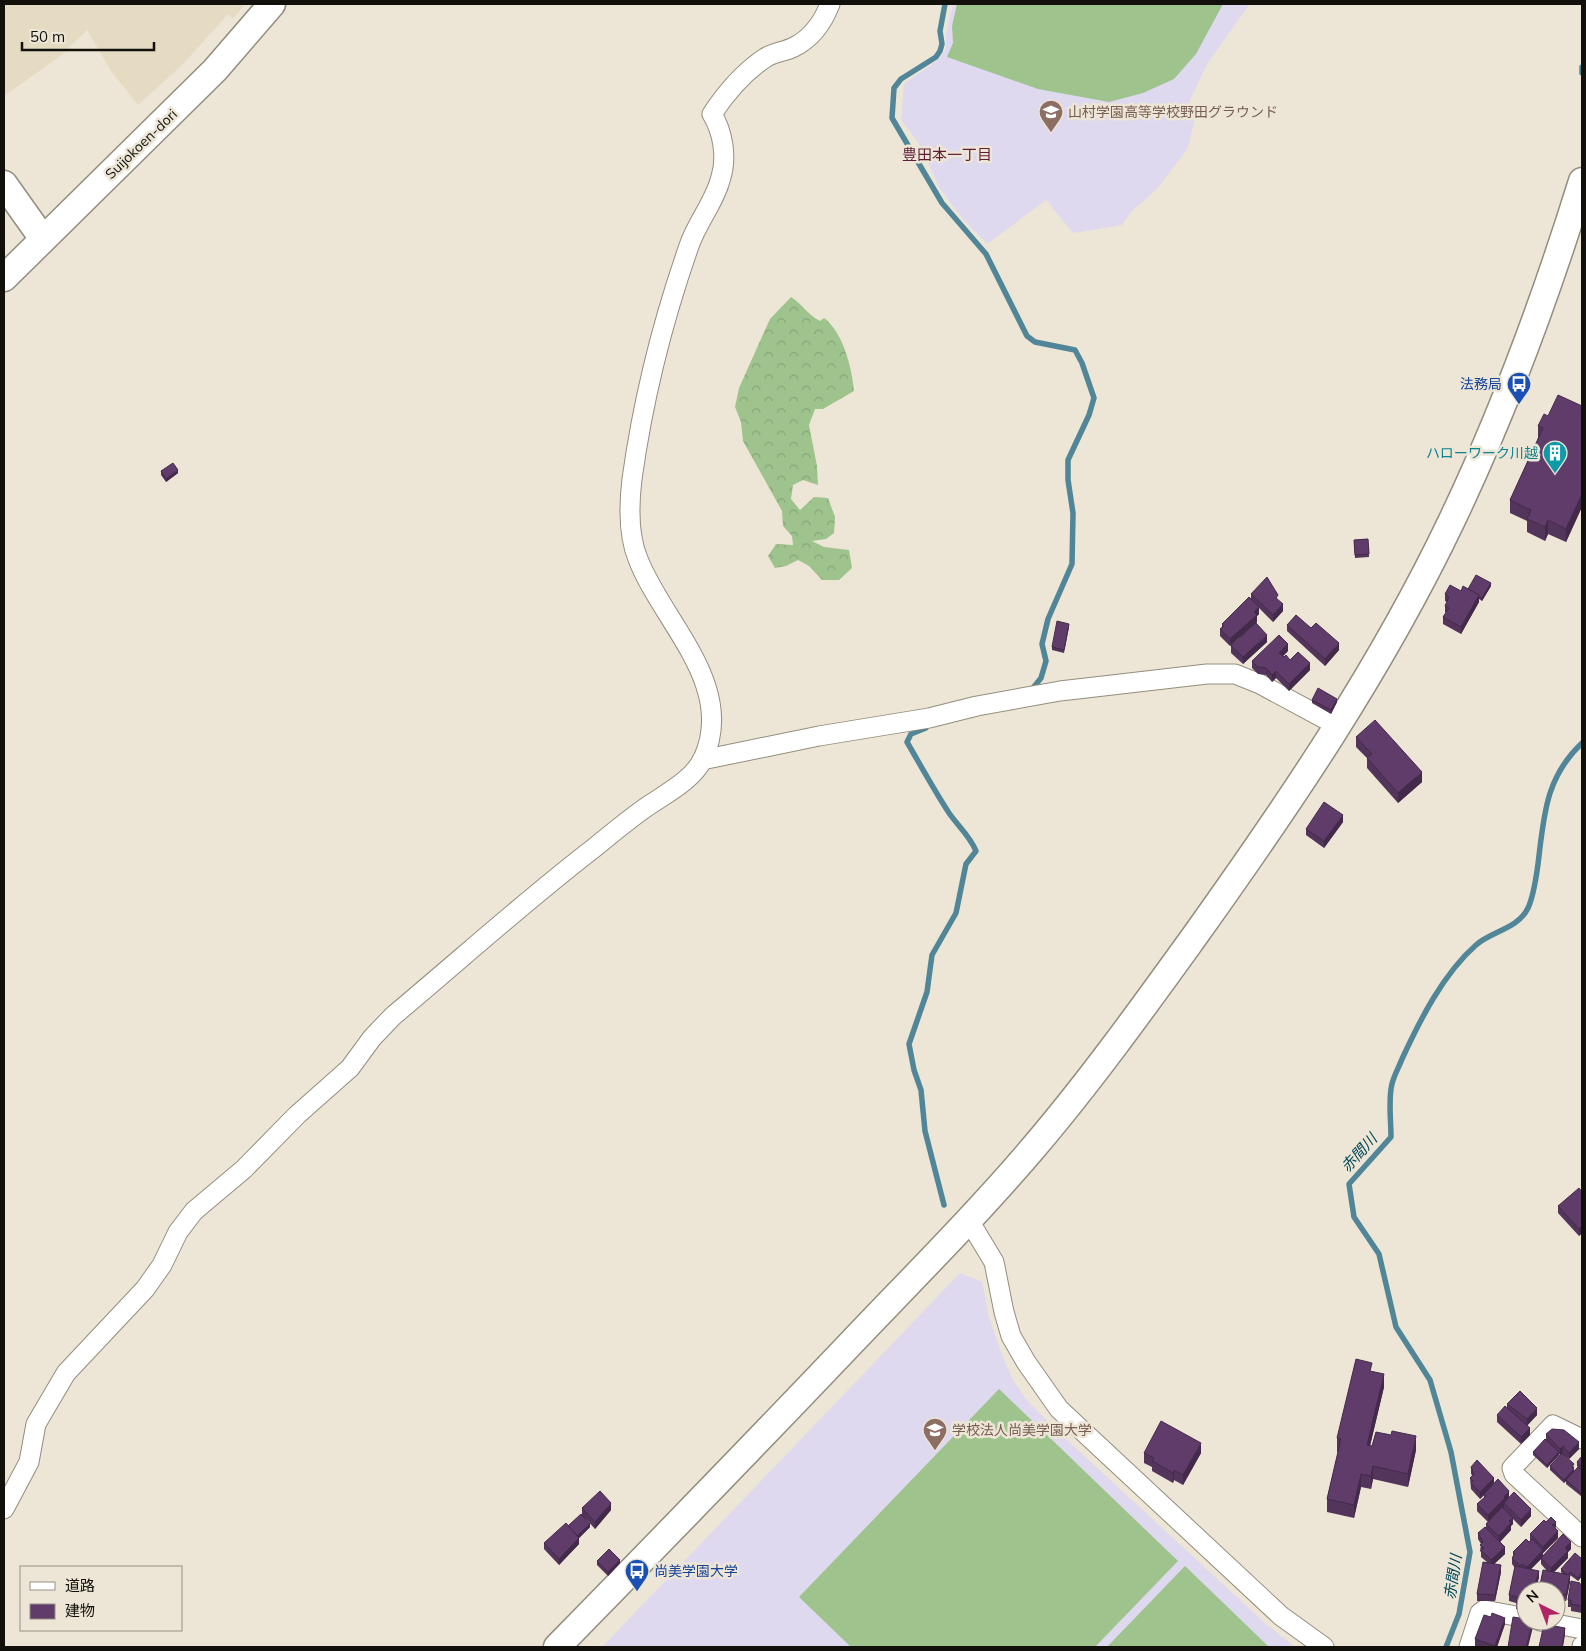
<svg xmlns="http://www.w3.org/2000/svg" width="1586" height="1651" font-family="Mulish,'Noto Sans JP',sans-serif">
  <defs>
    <pattern id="forest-crowns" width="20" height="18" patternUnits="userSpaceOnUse" patternTransform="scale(1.25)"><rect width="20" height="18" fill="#9ec38d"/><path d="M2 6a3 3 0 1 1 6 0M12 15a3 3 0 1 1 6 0" fill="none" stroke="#87a678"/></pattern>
  </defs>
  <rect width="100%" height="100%" fill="#ede6d6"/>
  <!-- built -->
  <polygon fill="#e5dbc3" points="4,4 245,4 233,19 228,14 183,64 138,105 111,71 87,30 59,57 4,96"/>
  <!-- education -->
  <g fill="#ded9ef">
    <polygon points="953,4 1250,4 1207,64 1187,107 1194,122 1188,148 1157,189 1131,212 1122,225 1073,233 1046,200 987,244 964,220 940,189 919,144 901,120 904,84 939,59 946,49 946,33"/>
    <polygon points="960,1273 982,1282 989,1317 1002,1355 1013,1380 1026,1399 1052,1426 1266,1624 1295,1647 602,1647"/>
  </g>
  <!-- forest -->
  <path fill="url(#forest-crowns)" d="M791,297C802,304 808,315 820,321L824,318C843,332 852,368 854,391L823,409H815L809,425L817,466L818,485L803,480L793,485L791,499L800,510L814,497L828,498L835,517L834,533L826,539L812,541L824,547L849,550L852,568L839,580H822L809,566L798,560L786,566L775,568L768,556L776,544L793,545L792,536L783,526L782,511L743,441L741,422L735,407L739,388L770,319Z"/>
  <!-- pitch -->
  <g fill="#9ec38d">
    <polygon points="957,4 1223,4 1196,54 1174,79 1143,93 1109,102 1038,89 947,57 953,43 952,26"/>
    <polygon points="999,1389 1178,1561 1095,1647 851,1647 799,1597"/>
    <polygon points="1185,1566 1269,1647 1107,1647"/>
  </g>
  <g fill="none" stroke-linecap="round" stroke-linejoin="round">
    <!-- stream -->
    <g stroke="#508697" stroke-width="5.5">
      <polyline points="945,4 940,31 942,44 940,51 936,57 901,79 894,88 892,118 942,203 986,254 1027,336 1035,342 1075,350 1082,363 1094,398 1089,415 1068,460 1068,480 1073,513 1072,564 1048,619 1042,644 1046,661 1041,678 1033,688 1027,690"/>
      <polyline points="1582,67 1582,73"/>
      <path d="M926,728L911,734L907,742C921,766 934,790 949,813C958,826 970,836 976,851L966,864L956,913L932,955L927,992L909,1044L914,1070L921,1090L925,1131L944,1205"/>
      <path d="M1446,1647L1459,1614L1470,1552L1451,1452L1430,1380L1396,1327L1379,1254L1354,1217L1349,1184L1391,1137C1391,1120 1388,1099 1392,1084C1394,1075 1399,1067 1402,1059C1420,1020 1443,974 1476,945C1492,931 1518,929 1528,908C1534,895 1536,878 1538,864C1544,816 1545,778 1582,743"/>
    </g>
    <defs>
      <g id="street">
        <polyline points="702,760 819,736 929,718 977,706 1060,691 1207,674 1235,674 1260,684 1338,726"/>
        <polyline points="968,1219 994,1262 1004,1312 1011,1336 1026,1362 1059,1409 1281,1616 1324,1647"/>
        <polyline points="1582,1439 1553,1425 1512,1468 1514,1474 1582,1537"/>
        <path d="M4,1509L29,1462L36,1424L66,1373L145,1289L162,1265L178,1232L194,1211L244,1169L297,1115L350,1068L372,1038L393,1016C460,960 525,901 594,848C611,834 628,820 645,808C665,794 692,781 703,759C737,685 662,622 638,559C628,535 629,504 632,479C643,400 663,320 689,246C697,222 715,202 721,177C727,157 723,132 712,114C726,93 744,72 765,58C774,52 784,52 794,47C812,38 823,22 830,4"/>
        <polyline points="1540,1621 1582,1629"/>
        <polyline points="1469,1647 1480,1613 1484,1610 1526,1618"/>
        <polyline points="1582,1647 1582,1646"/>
      </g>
      <g id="secondary">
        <polyline points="4,184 43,239"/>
        <polyline points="4,278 215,70 272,4"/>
        <path d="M557,1647C657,1545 756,1443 854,1340C915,1276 977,1214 1034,1147C1091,1080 1142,1009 1194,937C1289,804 1381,669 1452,520C1504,411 1546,297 1582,181"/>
      </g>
    </defs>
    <!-- street casing -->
    <use href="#street" stroke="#938d7e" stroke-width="21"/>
    <!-- secondary casing -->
    <use href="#secondary" stroke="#938d7e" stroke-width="29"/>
    <!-- street -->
    <use href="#street" stroke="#fff" stroke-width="19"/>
    <!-- secondary -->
    <use href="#secondary" stroke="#fff" stroke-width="26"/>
  </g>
  <!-- wall -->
  <g fill="#53345b">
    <polygon points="1582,406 1582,516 1581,516 1581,509 1566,542 1548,534 1545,541 1527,532 1527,521 1510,513 1510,500 1538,439 1538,426 1548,416"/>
    <polygon points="161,471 178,473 166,482 161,475"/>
    <polygon points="1368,539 1369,557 1355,558 1354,540"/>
    <polygon points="1582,546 1582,557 1581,556 1581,549"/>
    <polygon points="1491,586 1482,601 1479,599 1479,602 1461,634 1443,624 1443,617 1446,613 1445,612 1445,606 1447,602 1445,601 1445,594 1461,591"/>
    <polygon points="1251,594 1278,600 1283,611 1273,622 1259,608 1259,614 1257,616 1257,622 1230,646 1220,636 1220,629 1222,627 1222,624 1251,599"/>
    <polygon points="1287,625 1339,650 1325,666 1287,631"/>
    <polygon points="1069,627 1064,653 1052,650 1052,647"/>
    <polygon points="1267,642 1243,664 1231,653 1231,646"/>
    <polygon points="1288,651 1283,656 1284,657 1310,670 1289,691 1276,678 1272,682 1266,675 1258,674 1252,668 1252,661"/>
    <polygon points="1312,700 1337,702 1331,714 1312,703"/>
    <polygon points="1356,737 1422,782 1398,803 1367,768 1367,758 1356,747"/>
    <polygon points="1343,822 1324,848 1306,835 1306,829"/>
    <polygon points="1582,1192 1582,1233 1579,1236 1558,1213 1558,1206"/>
    <polygon points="1372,1371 1384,1387 1370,1446 1416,1450 1408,1487 1373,1479 1371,1489 1361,1487 1354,1518 1327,1512 1327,1499 1338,1452 1337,1452 1337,1438"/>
    <polygon points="1507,1404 1537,1415 1527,1425 1530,1435 1521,1444 1497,1422 1497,1415 1507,1408"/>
    <polygon points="1546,1434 1579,1449 1569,1459 1562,1454 1574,1467 1574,1471 1582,1471 1581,1496 1566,1484 1566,1481 1564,1483 1550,1470 1550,1466 1560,1455 1559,1454 1559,1455 1547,1468 1533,1455 1533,1452 1546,1440"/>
    <polygon points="1144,1453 1201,1453 1183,1485 1174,1480 1173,1483 1152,1471 1152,1467 1144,1463"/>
    <polygon points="1582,1456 1582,1471 1577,1466 1577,1462"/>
    <polygon points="1471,1467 1494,1483 1509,1497 1531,1516 1521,1527 1513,1519 1513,1524 1511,1526 1511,1530 1500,1542 1505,1554 1494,1564 1501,1572 1495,1601 1477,1601 1477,1594 1487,1562 1481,1557 1481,1552 1480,1551 1481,1544 1478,1539 1478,1533 1486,1528 1486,1524 1488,1522 1477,1511 1477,1504 1484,1498 1484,1495 1480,1499 1471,1489 1470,1478 1472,1476 1471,1473"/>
    <polygon points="582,1508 611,1510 595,1529 586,1519 590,1527 579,1538 579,1544 559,1565 544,1549 544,1543 568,1526 582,1514"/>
    <polygon points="1556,1528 1558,1538 1543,1553 1543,1555 1571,1549 1568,1552 1568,1558 1554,1572 1563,1574 1561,1572 1561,1569 1582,1559 1582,1576 1578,1581 1570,1575 1570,1582 1566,1601 1556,1600 1556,1591 1539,1591 1543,1570 1547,1571 1541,1564 1541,1559 1531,1569 1539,1578 1526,1591 1526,1611 1516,1609 1516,1603 1509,1601 1509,1595 1515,1568 1512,1564 1512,1558 1513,1556 1513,1552 1529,1542 1530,1541 1530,1534"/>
    <polygon points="597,1561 620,1563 608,1576 597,1565"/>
    <polygon points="1580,1585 1582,1585 1582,1613 1571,1611 1571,1607 1568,1607 1568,1600"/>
    <polygon points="1505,1624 1497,1647 1477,1647 1475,1646 1475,1639"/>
  </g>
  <!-- shaded-wall -->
  <g fill="#432a4a">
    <polygon points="178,470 178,473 166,482 166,479"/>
    <polygon points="1582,494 1582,506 1581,506 1581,509 1566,542 1566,529"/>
    <polygon points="1548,520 1548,534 1545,541 1545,527"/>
    <polygon points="1491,583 1491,586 1482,601 1482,598"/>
    <polygon points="1479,595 1479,602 1461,634 1461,627"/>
    <polygon points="1283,604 1283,611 1273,622 1273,615"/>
    <polygon points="1259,607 1259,614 1257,616 1257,622 1230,646 1230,639"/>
    <polygon points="1267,635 1267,642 1243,664 1243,657"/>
    <polygon points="1339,643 1339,650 1325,666 1325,659"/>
    <polygon points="1288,644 1288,651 1279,660 1279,653"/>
    <polygon points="1310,663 1310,670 1289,691 1289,684"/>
    <polygon points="1276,671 1276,678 1272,682 1272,675"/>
    <polygon points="1337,699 1337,702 1331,714 1331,710"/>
    <polygon points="1422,772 1422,782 1398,803 1398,793"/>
    <polygon points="1343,815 1343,822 1324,848 1324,841"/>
    <polygon points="1582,1226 1582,1233 1579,1236 1579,1229"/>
    <polygon points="1384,1374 1384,1387 1367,1458 1367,1445"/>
    <polygon points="1537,1408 1537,1415 1527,1426 1527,1419"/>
    <polygon points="1530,1428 1530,1435 1521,1444 1521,1437"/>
    <polygon points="1416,1436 1416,1450 1408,1487 1408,1474"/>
    <polygon points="1579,1442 1579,1449 1569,1459 1569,1453"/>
    <polygon points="1201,1443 1201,1453 1183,1485 1183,1475"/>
    <polygon points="1563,1446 1563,1453 1560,1455 1560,1449"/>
    <polygon points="1559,1452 1559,1455 1547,1468 1547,1465"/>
    <polygon points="1373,1466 1373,1479 1371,1489 1371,1476"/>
    <polygon points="1574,1469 1574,1472 1564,1483 1564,1480"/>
    <polygon points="1174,1470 1174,1480 1173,1483 1173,1473"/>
    <polygon points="1361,1474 1361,1487 1354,1518 1354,1505"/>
    <polygon points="1494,1478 1494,1485 1480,1499 1480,1492"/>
    <polygon points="1509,1491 1509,1498 1504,1503 1504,1507 1488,1522 1488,1515"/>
    <polygon points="611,1503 611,1510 595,1529 595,1522"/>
    <polygon points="1531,1509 1531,1516 1521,1527 1521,1520"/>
    <polygon points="1513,1518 1513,1524 1511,1526 1511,1530 1499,1543 1499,1536 1509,1521"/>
    <polygon points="1556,1522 1556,1528 1552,1525"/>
    <polygon points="590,1524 590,1527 579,1538 579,1544 559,1565 559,1559 577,1536"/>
    <polygon points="1558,1531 1558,1538 1543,1553 1543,1557 1541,1558 1541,1559 1527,1573 1527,1567 1543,1551 1543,1547"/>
    <polygon points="1571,1542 1571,1549 1568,1552 1568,1558 1551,1575 1551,1568 1565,1548"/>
    <polygon points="1505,1547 1505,1554 1491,1567 1491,1560"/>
    <polygon points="620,1560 620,1563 608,1576 608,1572"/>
    <polygon points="1501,1565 1501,1572 1495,1601 1495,1595"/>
    <polygon points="1539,1571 1539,1578 1535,1591 1533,1591"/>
    <polygon points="1582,1572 1582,1576 1578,1581 1578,1578"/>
    <polygon points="1570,1575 1570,1582 1566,1601 1566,1595"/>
    <polygon points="1505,1618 1505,1624 1497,1647 1495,1647"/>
    <polygon points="1533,1621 1533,1627 1528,1647 1526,1647"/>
    <polygon points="1565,1628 1565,1635 1563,1647 1562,1647"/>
  </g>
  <!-- building -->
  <g fill="#603c6a" stroke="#432a4a">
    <polygon points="1558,395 1582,406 1582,413 1581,416 1582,417 1582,494 1566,529 1548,520 1545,527 1527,519 1531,510 1510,500 1543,428 1538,426 1544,414 1548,416"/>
    <polygon points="173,463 178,470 166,479 161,471"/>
    <polygon points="1368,539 1369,554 1355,555 1354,540"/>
    <polygon points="1476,575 1491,583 1482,598 1468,589"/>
    <polygon points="1267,577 1278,595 1276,598 1283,604 1273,615 1251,594"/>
    <polygon points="1450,585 1461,591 1463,586 1479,595 1461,627 1443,617 1449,608 1445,606 1449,597 1445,594"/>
    <polygon points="1249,597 1259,607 1254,612 1257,615 1230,639 1220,629 1224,626 1222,624"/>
    <polygon points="1296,615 1311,628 1316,623 1339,643 1325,659 1287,625"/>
    <polygon points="1057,621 1069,624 1064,650 1052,647"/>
    <polygon points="1256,623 1267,635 1243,657 1231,646"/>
    <polygon points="1279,635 1288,644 1279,653 1284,657 1286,655 1290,660 1298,652 1310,663 1289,684 1276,671 1272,675 1266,668 1258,667 1252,661"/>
    <polygon points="1318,688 1337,699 1331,710 1312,700"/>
    <polygon points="1375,720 1422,772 1398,793 1367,758 1372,754 1356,737"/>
    <polygon points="1324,802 1343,815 1324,841 1306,829"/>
    <polygon points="1579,1188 1582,1192 1582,1226 1579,1229 1558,1206"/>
    <polygon points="1356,1359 1372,1363 1370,1371 1384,1374 1367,1445 1372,1446 1376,1432 1391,1435 1392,1431 1416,1436 1408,1474 1373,1466 1371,1476 1361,1474 1354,1505 1327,1499 1341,1439 1337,1438"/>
    <polygon points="1520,1391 1537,1408 1527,1419 1507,1404"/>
    <polygon points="1505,1406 1530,1428 1521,1437 1497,1415"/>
    <polygon points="1161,1421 1201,1443 1183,1475 1174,1470 1173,1473 1152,1461 1154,1458 1144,1453"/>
    <polygon points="1552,1429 1564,1430 1579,1442 1569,1453 1563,1446 1560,1449 1546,1434"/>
    <polygon points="1545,1439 1559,1452 1547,1465 1533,1452"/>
    <polygon points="1562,1453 1574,1464 1572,1467 1574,1469 1564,1480 1550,1466"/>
    <polygon points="1582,1456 1582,1468 1577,1462"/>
    <polygon points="1477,1460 1494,1478 1480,1492 1471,1483 1473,1481 1470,1478 1474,1474 1471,1467"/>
    <polygon points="1578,1467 1582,1471 1582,1491 1581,1493 1566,1480"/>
    <polygon points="1498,1479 1509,1491 1504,1497 1505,1498 1488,1515 1477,1504 1486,1496 1484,1494"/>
    <polygon points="600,1491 611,1503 595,1522 582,1508"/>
    <polygon points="1514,1492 1531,1509 1521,1520 1504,1503"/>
    <polygon points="1502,1507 1513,1518 1509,1521 1511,1523 1499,1536 1486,1524"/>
    <polygon points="581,1514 590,1524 577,1536 568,1526"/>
    <polygon points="1551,1517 1556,1522 1552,1525 1558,1531 1543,1547 1530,1534 1544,1520 1546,1522"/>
    <polygon points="566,1523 579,1538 559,1559 544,1543"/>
    <polygon points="1485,1527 1505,1547 1491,1560 1481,1550 1484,1548 1480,1545 1483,1542 1478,1533"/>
    <polygon points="1563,1534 1571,1542 1565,1548 1568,1551 1551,1568 1541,1558"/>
    <polygon points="1526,1539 1529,1542 1532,1539 1543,1550 1527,1567 1522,1564 1520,1566 1512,1558 1515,1554 1513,1552"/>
    <polygon points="609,1549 620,1560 608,1572 597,1561"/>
    <polygon points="1575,1553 1582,1559 1582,1572 1578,1578 1570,1572 1568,1575 1561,1569"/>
    <polygon points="1483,1562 1501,1565 1495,1595 1477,1594"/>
    <polygon points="1515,1566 1539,1571 1533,1591 1526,1591 1526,1604 1516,1602 1517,1597 1509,1595"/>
    <polygon points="1543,1570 1570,1575 1566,1595 1556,1593 1556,1591 1546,1591 1539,1590"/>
    <polygon points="1571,1581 1580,1583 1580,1585 1582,1585 1582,1606 1571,1604 1571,1600 1568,1600"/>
    <polygon points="1492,1613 1505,1618 1495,1646 1475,1639 1484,1615 1491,1617"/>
    <polygon points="1513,1617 1526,1619 1526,1621 1533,1621 1526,1647 1508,1647"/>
    <polygon points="1544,1624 1565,1628 1562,1647 1539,1647"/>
  </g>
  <!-- icons -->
  <defs>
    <symbol id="school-pin" viewBox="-11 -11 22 30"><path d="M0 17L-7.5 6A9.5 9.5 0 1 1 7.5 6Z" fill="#8d6e63" stroke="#ede6d6"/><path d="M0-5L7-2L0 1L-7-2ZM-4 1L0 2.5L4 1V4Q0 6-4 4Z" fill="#fff"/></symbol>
    <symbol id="bus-pin" viewBox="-11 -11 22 30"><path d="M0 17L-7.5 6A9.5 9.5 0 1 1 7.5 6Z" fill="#1a4fb4" stroke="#ede6d6"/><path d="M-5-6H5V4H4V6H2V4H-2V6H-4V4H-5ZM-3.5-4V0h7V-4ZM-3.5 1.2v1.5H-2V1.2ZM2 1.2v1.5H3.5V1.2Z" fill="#fff"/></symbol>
    <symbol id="building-pin" viewBox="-11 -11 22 30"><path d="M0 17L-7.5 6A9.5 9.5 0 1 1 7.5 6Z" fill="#0f9aa8" stroke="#ede6d6"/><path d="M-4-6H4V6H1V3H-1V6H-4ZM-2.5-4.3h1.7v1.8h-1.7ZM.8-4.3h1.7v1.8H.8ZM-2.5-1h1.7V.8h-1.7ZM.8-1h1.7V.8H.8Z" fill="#fff"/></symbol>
    <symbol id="university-pin" viewBox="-11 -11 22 30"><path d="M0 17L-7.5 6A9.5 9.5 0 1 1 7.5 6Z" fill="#8d6e63" stroke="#ede6d6"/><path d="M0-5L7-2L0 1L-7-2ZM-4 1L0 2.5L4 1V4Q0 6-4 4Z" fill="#fff"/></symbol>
  </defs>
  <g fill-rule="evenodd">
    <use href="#school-pin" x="1037" y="98" width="28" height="38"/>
    <use href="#bus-pin" x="1505" y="370" width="28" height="38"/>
    <use href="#building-pin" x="1541" y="439" width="28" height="38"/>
    <use href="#university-pin" x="921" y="1416" width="28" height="38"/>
    <use href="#bus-pin" x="623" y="1557" width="28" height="38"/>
  </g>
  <g text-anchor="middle" stroke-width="5" stroke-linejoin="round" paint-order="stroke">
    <!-- education labels -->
    <g font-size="14" fill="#785e54" stroke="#ede6d6" text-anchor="start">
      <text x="1068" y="117">山村学園高等学校野田グラウンド</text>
      <text x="952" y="1435">学校法人尚美学園大学</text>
    </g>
    <!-- street labels -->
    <g font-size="14" fill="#12100a" stroke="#ede6d6">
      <text transform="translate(141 144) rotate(-44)" y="5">Suijokoen-dori</text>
    </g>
    <!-- transit labels -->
    <g font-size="14" fill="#164399" stroke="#ede6d6" text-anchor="end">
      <text x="1502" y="389">法務局</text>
      <text x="654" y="1576" text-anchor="start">尚美学園大学</text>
    </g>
    <!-- culture labels -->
    <g font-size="14" fill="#0d838f" stroke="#ede6d6" text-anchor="end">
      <text x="1538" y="458">ハローワーク川越</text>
    </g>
    <!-- neighbourhood labels -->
    <g font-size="15" fill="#5e1c38" stroke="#ede6d6">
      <text x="947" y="160">豊田本一丁目</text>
    </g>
    <!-- water labels -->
    <g font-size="15" font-style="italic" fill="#004759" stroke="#ede6d6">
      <text transform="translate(1359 1153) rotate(-48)" y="5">赤間川</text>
      <text transform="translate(1453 1577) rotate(-81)" y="5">赤間川</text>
    </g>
  </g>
  <!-- border -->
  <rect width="1586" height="1651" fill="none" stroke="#12100a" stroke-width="10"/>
  <!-- legend -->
  <rect x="20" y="1566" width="162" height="65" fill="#ede6d6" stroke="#959084"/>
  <rect x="30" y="1582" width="25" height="8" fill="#ffffff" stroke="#959084"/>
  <text x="65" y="1591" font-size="15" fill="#12100a">道路</text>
  <rect x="30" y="1604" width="25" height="15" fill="#603c6a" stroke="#959084"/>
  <text x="65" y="1616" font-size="15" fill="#12100a">建物</text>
  <!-- north arrow -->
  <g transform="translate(1541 1606) rotate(318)"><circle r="24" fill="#ede6d6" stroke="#959084"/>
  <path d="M0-4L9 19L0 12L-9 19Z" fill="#b02665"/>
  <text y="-8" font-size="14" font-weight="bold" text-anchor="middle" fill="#12100a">N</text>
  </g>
  <!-- scale -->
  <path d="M22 42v8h132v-8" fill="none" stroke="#12100a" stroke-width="2.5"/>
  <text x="30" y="42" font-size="15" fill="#12100a" stroke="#ede6d6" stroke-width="4" paint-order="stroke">50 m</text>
</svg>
